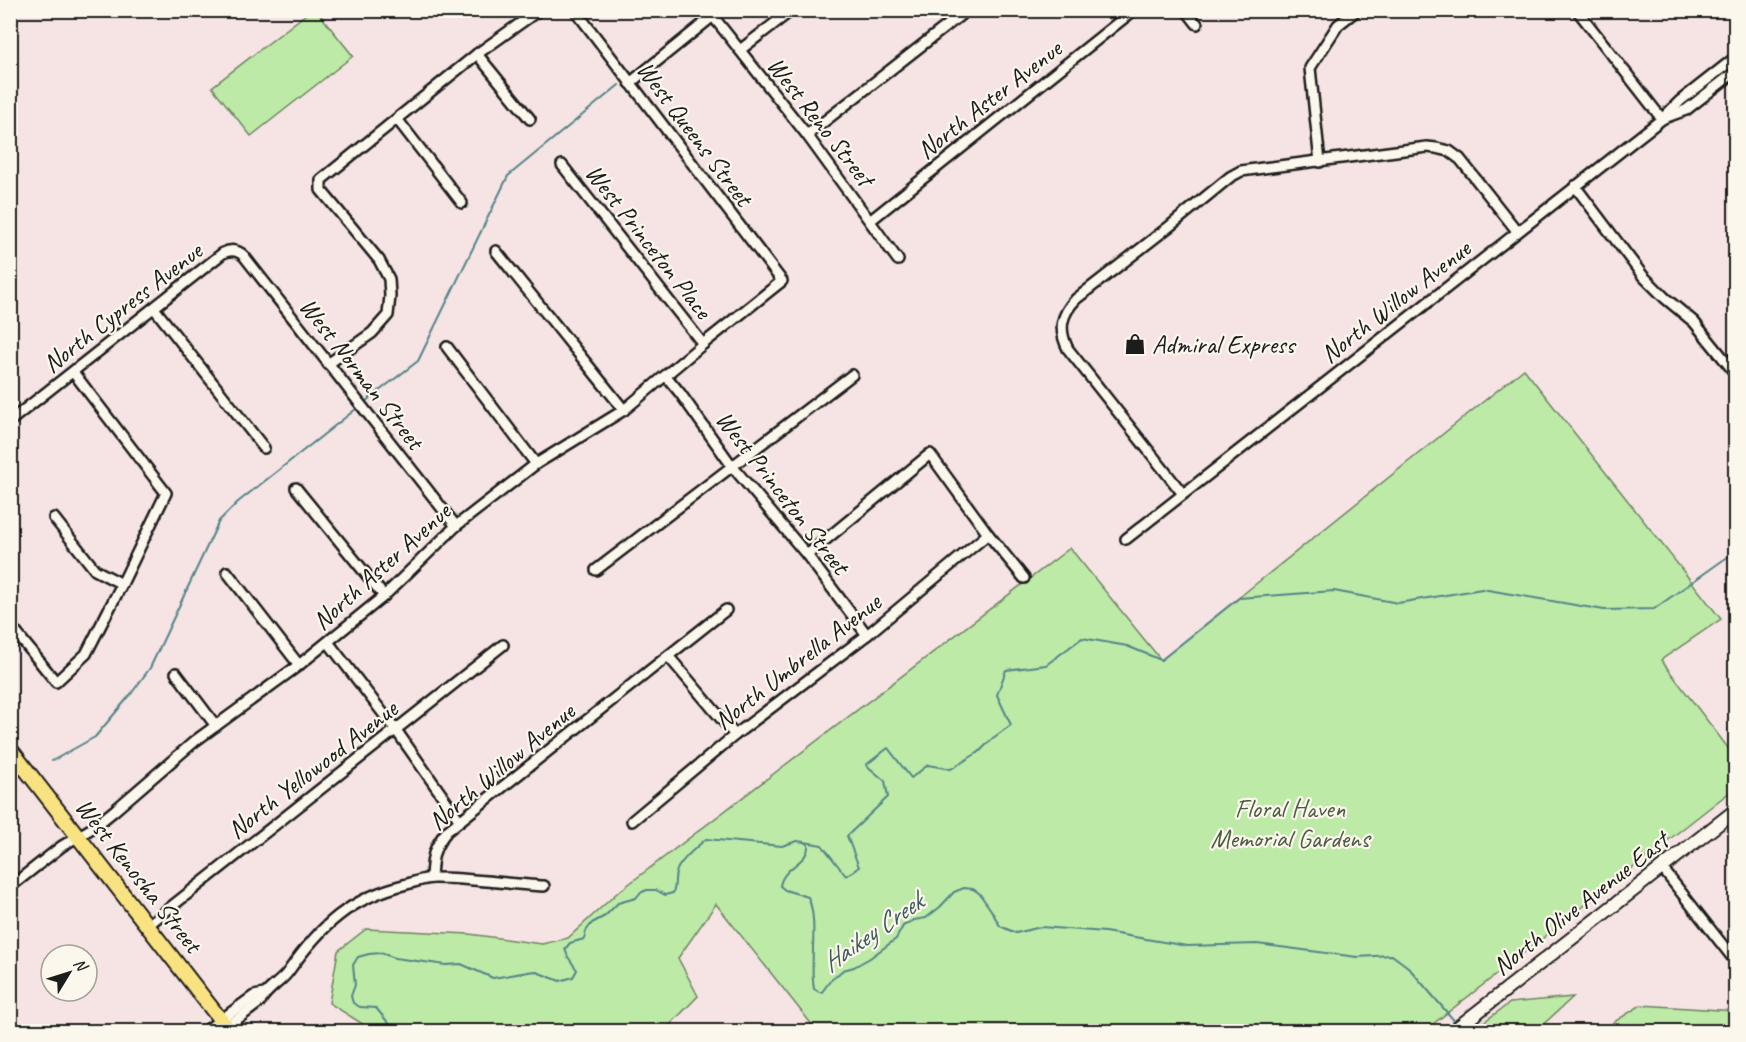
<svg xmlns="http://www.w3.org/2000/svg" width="1746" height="1042" font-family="Caveat,sans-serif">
  <rect width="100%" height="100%" fill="#f6e3e3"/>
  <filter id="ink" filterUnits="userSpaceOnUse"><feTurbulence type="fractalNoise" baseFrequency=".0167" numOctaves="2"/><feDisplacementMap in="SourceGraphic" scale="12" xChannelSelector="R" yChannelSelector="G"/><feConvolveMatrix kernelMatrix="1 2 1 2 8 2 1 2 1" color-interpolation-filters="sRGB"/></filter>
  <g filter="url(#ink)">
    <!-- green -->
    <g fill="#bdeaa7" stroke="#6c8362" stroke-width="1.5">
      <polygon points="310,11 317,11 353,56 251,136 212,87"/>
      <polygon points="1524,369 1721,619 1661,660 1735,757 1735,788 1424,1031 817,1031 716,904 678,958 698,996 664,1031 369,1031 369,1028 329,1003 338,951 366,929 469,934 542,944 568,938 617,893 1070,548 1161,660"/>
      <polygon points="1573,997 1536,1031 1471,1031 1510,1003"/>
      <polygon points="1641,1005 1735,1011 1735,1031 1600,1031"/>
    </g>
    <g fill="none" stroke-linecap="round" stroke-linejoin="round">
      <!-- stream -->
      <g stroke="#538488" stroke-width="2">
        <polyline points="366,401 418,361 508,176 619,85"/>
        <polyline points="52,761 95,737 131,694 150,668 219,521 238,502 356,409"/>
        <polyline points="804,842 822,845 846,876 859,867 847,836 888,797 885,781 866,765 888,748 911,778 928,765 951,769 979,752 993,738 1011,725 997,695 1006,670 1046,665 1082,638 1127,646 1161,660 1239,598 1334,591 1398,603 1482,589 1604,610 1654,609 1736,551"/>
        <polyline points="1462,1031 1471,1029 1484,1029 1494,1025 1501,1032"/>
        <path d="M396,1032L376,1008L360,1007L353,1003L351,996L355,985L353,965L358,957L369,954L381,953L395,958L446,965L461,964L493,978L534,971L560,981L573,977L577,970L568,957L565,949L570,943L584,939L586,931L592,923L605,916L618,903L636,898L640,893L647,890H656L665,895L673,893C676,886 674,880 676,873C678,862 697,847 706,839L782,846L797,841L804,842L808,845C809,863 783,866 780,886L785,890L808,897C819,921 809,962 814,989L819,992H822L830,981L843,970L854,967L870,958L896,939L903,926L914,920L926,918L940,907L954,892L964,888L973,889L979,893L991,910L1000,926L1016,933L1041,927L1105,932L1187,946L1257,944L1357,957L1392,955L1408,967L1457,1024"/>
      </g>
      <defs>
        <g id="street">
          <polyline points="708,10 807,135 898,260"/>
          <polyline points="1186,10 1197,24"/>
          <polyline points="1577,10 1662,119"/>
          <polyline points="740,50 792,10"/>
          <polyline points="477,54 530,119"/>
          <polyline points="630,83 713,16"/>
          <polyline points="1664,118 1686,110 1736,71"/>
          <polyline points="397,119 462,203"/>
          <polyline points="807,135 967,10"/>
          <polyline points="1320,162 1310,68 1338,25 1357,10"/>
          <polyline points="562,165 703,344"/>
          <polyline points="1575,186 1643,276 1665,298 1694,322 1736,374"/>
          <polyline points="871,220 1134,10"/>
          <polyline points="496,251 624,410"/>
          <polyline points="154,308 264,448"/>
          <polyline points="447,347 536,464"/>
          <polyline points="328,364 372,333 388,315 390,296 389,279 379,260 321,190 321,180 477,54 539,10"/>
          <polyline points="666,376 680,393 732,466 807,555 867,635"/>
          <path d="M10,421L223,253C231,249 238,250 244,256L456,526"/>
          <polyline points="296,488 384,596"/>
          <path d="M1183,494L1068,349C1058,329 1061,315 1076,299L1170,226L1230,177L1241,171L1263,168L1427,147L1436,148L1449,151L1460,159L1517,231"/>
          <polyline points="54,518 95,570 122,584"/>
          <polyline points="1126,539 1662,119 1680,101 1736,57"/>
          <polyline points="807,555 930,454 988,534 1024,578"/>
          <polyline points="596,570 852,375"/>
          <polyline points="227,572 299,665"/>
          <polyline points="10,625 56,682 86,654 122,584 166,493 73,372"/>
          <polyline points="328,642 396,730 460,821"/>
          <polyline points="669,657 735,735"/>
          <polyline points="176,673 216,726"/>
          <polyline points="632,821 735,735 867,635 988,534"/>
          <polyline points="1662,868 1736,962"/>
          <path d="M431,878C432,857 433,848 447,831L726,610"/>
          <polyline points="10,887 62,846 94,827 115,810 195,741 299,665 384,596 456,526 536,464 624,410 703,344 782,281 575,10"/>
          <polyline points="148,925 503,645"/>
          <polyline points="204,1032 254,996 264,994"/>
          <path d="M220,1032L260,1002C266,989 280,983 288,972C321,925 350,898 407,884C415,882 425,878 434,878C470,878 508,884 544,886"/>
        </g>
        <polyline id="secondary" points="1452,1032 1736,810"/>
        <polyline id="primary" points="10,749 230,1032"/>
      </defs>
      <!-- street casing -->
      <use href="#street" stroke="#1c1c1c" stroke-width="14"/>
      <!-- secondary casing -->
      <use href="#secondary" stroke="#1c1c1c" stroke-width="16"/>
      <!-- primary casing -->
      <use href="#primary" stroke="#1c1c1c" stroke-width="18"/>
      <!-- street -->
      <use href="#street" stroke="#fbf7ec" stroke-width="9"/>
      <!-- secondary -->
      <use href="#secondary" stroke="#fbf7ec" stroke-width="12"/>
      <!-- primary -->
      <use href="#primary" stroke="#f8e281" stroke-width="14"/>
    </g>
  </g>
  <!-- icons -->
  <defs>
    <symbol id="shop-bare" viewBox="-9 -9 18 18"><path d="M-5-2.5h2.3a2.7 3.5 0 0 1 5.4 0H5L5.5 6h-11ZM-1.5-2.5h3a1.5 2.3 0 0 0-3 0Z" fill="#1c1c1c" stroke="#fbf7ec" stroke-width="2.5" paint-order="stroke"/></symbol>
  </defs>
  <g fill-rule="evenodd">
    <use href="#shop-bare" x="1120" y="329" width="30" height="30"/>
  </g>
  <g text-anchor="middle" stroke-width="4.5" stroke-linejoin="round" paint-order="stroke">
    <!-- street labels -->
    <g font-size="26" fill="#1c1c1c" stroke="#fbf7ec">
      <text transform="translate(989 99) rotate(-38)" y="9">North Aster Avenue</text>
      <text transform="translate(821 121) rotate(52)" y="9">West Reno Street</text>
      <text transform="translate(695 133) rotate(53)" y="9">West Queens Street</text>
      <text transform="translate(649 241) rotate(52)" y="9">West Princeton Place</text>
      <text transform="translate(1395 301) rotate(-38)" y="9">North Willow Avenue</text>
      <text transform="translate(122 307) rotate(-38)" y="9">North Cypress Avenue</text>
      <text transform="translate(362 373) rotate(52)" y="9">West Norman Street</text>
      <text transform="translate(783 492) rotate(52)" y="9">West Princeton Street</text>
      <text transform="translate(381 566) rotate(-42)" y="9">North Aster Avenue</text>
      <text transform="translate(797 661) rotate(-38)" y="9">North Umbrella Avenue</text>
      <text transform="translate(501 766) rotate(-40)" y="9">North Willow Avenue</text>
      <text transform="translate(312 769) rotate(-38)" y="9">North Yellowood Avenue</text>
      <text transform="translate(139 875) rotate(52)" y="9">West Kenosha Street</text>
      <text transform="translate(1580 903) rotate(-38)" y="9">North Olive Avenue East</text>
    </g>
    <!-- poi labels -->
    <g font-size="26" fill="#1c1c1c" stroke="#fbf7ec" text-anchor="start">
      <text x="1152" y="353">Admiral Express</text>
    </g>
    <!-- park labels -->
    <g font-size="26" fill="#4c5a46" stroke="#fbf7ec">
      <text x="1290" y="817">Floral Haven<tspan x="1290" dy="30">Memorial Gardens</tspan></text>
    </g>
    <!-- water labels -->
    <g font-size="27" font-style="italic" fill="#3c595b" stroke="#fbf7ec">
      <text transform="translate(872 932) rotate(-35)" y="9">Haikey Creek</text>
    </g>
  </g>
  <!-- margin -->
  <rect width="1746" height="1042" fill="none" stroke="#fbf7ec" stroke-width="36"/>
  <rect x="18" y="18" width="1710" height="1006" fill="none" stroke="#1c1c1c" stroke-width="2" filter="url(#ink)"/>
  <!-- north arrow -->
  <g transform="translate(69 973) rotate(52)"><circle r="28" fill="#fbf7ec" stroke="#a29f99" stroke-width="1.5"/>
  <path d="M0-4.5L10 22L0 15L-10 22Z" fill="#1c1c1c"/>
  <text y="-9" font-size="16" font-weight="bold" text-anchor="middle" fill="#1c1c1c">N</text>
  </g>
</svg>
